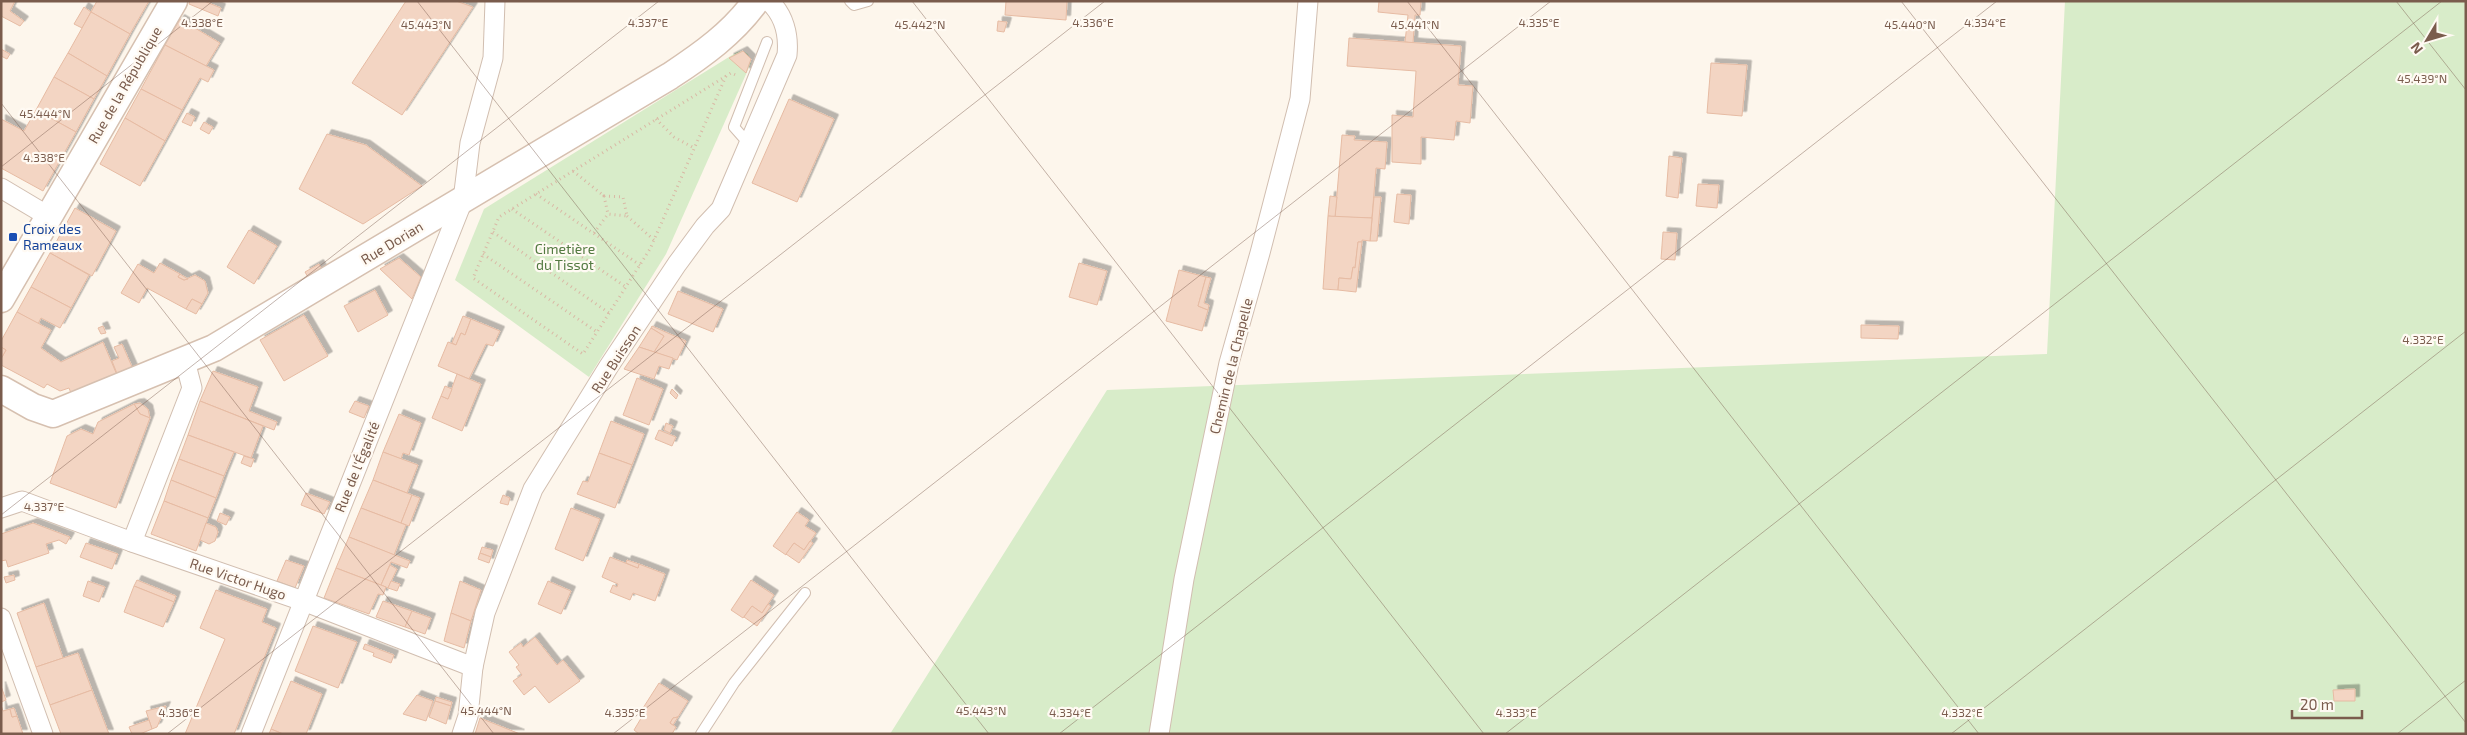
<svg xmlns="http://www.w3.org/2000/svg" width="2467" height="735" font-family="'Exo 2',sans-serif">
  <defs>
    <filter id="shadow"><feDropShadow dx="4.5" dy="-4.5" stdDeviation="0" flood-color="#0004"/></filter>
  </defs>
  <rect width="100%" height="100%" fill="#fdf6ec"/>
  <!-- green -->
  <g fill="#d8ecc9">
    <polygon points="2065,1 2466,1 2466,734 890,734 1107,390 2047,354"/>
    <polygon points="743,51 748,54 751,63 666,254 589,377 455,280 484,209 737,52"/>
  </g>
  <!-- building -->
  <g fill="#f3d5c3" stroke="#e6bba3" filter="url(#shadow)">
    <polygon points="1,1 15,1 10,11 24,21 20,26 1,16"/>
    <polygon points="97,1 149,1 130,34 91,12"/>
    <polygon points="190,1 204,1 221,8 218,16 189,4"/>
    <polygon points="406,1 456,1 473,7 402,115 352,83"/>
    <polygon points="1006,1 1067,1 1066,20 1005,15"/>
    <polygon points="1379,1 1421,1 1420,15 1415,15 1413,43 1405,42 1408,15 1378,12"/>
    <polygon points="84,7 91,12 82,28 74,24"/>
    <polygon points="91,12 130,34 107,76 68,53"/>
    <polygon points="180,19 220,43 206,66 165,45"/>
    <polygon points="998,21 1007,22 1004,32 997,31"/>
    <polygon points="1349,38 1461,46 1458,85 1473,86 1470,123 1456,121 1454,140 1421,137 1421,164 1392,162 1392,115 1413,117 1416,71 1347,66"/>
    <polygon points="165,45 214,70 208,82 200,78 182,110 141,89"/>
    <polygon points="1,49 10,54 7,59 1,56"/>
    <polygon points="743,51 751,59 746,73 729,58"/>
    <polygon points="68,53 107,76 94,99 54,77"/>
    <polygon points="1711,63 1747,65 1742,116 1707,113"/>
    <polygon points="54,77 94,99 76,132 36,110"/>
    <polygon points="141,89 182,110 165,141 125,118"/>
    <polygon points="789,99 834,119 797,202 752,183"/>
    <polygon points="36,110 76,132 43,191 1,168 1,119 24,131"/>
    <polygon points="187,113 195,117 191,126 182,122"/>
    <polygon points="125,118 165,141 140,186 100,164"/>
    <polygon points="204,122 213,127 209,134 200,129"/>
    <polygon points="327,134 366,145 422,186 363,224 299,189"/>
    <polygon points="1342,135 1355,136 1354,140 1387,142 1385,169 1376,168 1372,218 1335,217"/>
    <polygon points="1669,156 1682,158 1678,198 1666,196"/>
    <polygon points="1698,184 1719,185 1717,208 1696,206"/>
    <polygon points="1397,194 1411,195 1409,224 1394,222"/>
    <polygon points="1330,196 1337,197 1335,217 1328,216"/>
    <polygon points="1374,197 1381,197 1377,241 1370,241"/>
    <polygon points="75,208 116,231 92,276 50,253"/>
    <polygon points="1328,216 1372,218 1370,241 1362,240 1362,242 1358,242 1355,268 1353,267 1351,279 1339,278 1338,290 1323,289"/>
    <polygon points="249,230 277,246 254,284 227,267"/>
    <polygon points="1663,232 1677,233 1675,260 1661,259"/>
    <polygon points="1358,242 1362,242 1356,292 1338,290 1339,278 1351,279 1353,267 1355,268"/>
    <polygon points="50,253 89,275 71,308 31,287"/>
    <polygon points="399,258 421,277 412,299 380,269"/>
    <polygon points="160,263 180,274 178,277 184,280 195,275 205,281 208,293 202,304 192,299 186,309 147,288 139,303 121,293 138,264 154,273"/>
    <polygon points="1079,263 1107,271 1097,305 1069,297"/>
    <polygon points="319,264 323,271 309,279 305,272"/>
    <polygon points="1179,270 1206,277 1198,306 1208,310 1202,331 1166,321"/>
    <polygon points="180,274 188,279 184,280 178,277"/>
    <polygon points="1206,277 1211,278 1204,303 1209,305 1208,310 1198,306"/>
    <polygon points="31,287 71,308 60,328 41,318 38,324 17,312"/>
    <polygon points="375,290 388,315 358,332 344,306"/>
    <polygon points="678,291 723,309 713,332 668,314"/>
    <polygon points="192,299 202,304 196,314 186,309"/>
    <polygon points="17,312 51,330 41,348 61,362 103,342 117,375 71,393 69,388 60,391 47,384 44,388 1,365 1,359 6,350 1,347 1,341"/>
    <polygon points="304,315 328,356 284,381 260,340"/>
    <polygon points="463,316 471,319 465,335 461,333 456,345 452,343"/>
    <polygon points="471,319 500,331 493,346 486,344 469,379 438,366 448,342 456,345 461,333 465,335"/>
    <polygon points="1861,325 1899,326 1898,339 1861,338"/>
    <polygon points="103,326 106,333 101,334 98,328"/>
    <polygon points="652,326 686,341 677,360 654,352 664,336 651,328"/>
    <polygon points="651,328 664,336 654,352 639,347"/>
    <polygon points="122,344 133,369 118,376 112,361 119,358 114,347"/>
    <polygon points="1,347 6,350 2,357 1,357"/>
    <polygon points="639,347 673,358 669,369 659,366 654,379 624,369"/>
    <polygon points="213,371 258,387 249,411 277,422 274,430 200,401"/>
    <polygon points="457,374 481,384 462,431 432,418 441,396 448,399"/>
    <polygon points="637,378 663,389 649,425 623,415"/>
    <polygon points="445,386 452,389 448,399 441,396"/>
    <polygon points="672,389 678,395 676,399 670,393"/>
    <polygon points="200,401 263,426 251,458 188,435"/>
    <polygon points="355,401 369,406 364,418 349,412"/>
    <polygon points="140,403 148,409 150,418 140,414 134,404"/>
    <polygon points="134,404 140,414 150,418 116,508 50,483 67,436 81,429 93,434 98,422"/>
    <polygon points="399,414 421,423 409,455 403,453 401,459 383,452"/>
    <polygon points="611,421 644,434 632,465 599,453"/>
    <polygon points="666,423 673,426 670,433 664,430"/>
    <polygon points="659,430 676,437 672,446 655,439"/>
    <polygon points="188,435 234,452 224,476 179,459"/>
    <polygon points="383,452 418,465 407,493 373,480"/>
    <polygon points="599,453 632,465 615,508 577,494 583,481 588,482"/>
    <polygon points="244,456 254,459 251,467 241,463"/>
    <polygon points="179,459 224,476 216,498 171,480"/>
    <polygon points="171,480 216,498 208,518 164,501"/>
    <polygon points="373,480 412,495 401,523 361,508"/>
    <polygon points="306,493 330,502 324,514 301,505"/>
    <polygon points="412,495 420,498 409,526 401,523"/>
    <polygon points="503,495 510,498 508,505 500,503"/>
    <polygon points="164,501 208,518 196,551 151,534"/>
    <polygon points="361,508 406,525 394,555 349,537"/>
    <polygon points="571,508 600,519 583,561 555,549"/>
    <polygon points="797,512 809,520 805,526 816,533 804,550 794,543 786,555 773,546"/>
    <polygon points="220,513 230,517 226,525 217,521"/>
    <polygon points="33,523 70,537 66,544 59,540 46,544 49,553 8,567 6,560 1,561 1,534"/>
    <polygon points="206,523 216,527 218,532 215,541 209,544 200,540"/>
    <polygon points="349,537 410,561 407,568 391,562 381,585 336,568"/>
    <polygon points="810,541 813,543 799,563 786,554 794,543 804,550"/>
    <polygon points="86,543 118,554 112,569 80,557"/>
    <polygon points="482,547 493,550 491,557 480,553"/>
    <polygon points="480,553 491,557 489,563 478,559"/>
    <polygon points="610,557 638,568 639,564 665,574 655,601 633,593 630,600 610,592 613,585 617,587 618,584 602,577"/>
    <polygon points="286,560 304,566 295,588 277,581"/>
    <polygon points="627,560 639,564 638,568 626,563"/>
    <polygon points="390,565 397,569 388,588 381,585"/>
    <polygon points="336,568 386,587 383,595 378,594 369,614 324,598"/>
    <polygon points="14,575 15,580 6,583 4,577"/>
    <polygon points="137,580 176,596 174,602 134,586"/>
    <polygon points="751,580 774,595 762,613 752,606 743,618 731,610"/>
    <polygon points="88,581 105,587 99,602 83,596"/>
    <polygon points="391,581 400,584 397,591 388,588"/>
    <polygon points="460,581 481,590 471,621 451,613"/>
    <polygon points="548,581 571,591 561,614 538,604"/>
    <polygon points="134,586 174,602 163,627 124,612"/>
    <polygon points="216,590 267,609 262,622 276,628 234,734 185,734 225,639 200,628"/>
    <polygon points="383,601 412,611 405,627 376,617"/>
    <polygon points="44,603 63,658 36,667 17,613"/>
    <polygon points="768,604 771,606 757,626 744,617 752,606 762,613"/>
    <polygon points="412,611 431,618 425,634 405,627"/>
    <polygon points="451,613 471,621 464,648 444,641"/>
    <polygon points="313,626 357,642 338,688 295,671"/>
    <polygon points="535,637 557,665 563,660 580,681 549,703 535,686 524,695 513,681 522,675 516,667 519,665 509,652 521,643 523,647"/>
    <polygon points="365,644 394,655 391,663 373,656 374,653 363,649"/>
    <polygon points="78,653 92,690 50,705 36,667"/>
    <polygon points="291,681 322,694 306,734 283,734 271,729"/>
    <polygon points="659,683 688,701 678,717 673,718 670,723 676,727 672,734 639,734 634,730 646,710 643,708"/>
    <polygon points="1,686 6,700 1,702"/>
    <polygon points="2355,689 2355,701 2334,701 2333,690"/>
    <polygon points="92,690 109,734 61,734 50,705"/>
    <polygon points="417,695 433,701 426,721 403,714"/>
    <polygon points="436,697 452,702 451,706 435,701"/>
    <polygon points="435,701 451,706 446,724 429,717"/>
    <polygon points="1,705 3,711 10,709 12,717 17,716 23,734 1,734"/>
    <polygon points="166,706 157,727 152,729 146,711"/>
    <polygon points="14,708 17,716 12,717 10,709"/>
    <polygon points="678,717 673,725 670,723 673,718"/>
    <polygon points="480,718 520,734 475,734"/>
    <polygon points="149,720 152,729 140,734 132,734 129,727"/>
    <polygon points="271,729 283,734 269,734"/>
  </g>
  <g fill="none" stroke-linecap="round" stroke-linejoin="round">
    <defs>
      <g id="service">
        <polyline points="850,1 854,5 868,1"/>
        <polyline points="749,144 734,127 767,42"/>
        <polyline points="701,734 734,683 805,593"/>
      </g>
      <g id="minor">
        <polyline points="1,188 48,216"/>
        <polyline points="1,508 22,501 132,542 303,601 473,667"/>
        <polyline points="132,542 192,388 185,361"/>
        <polyline points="1,618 43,734"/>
        <polyline points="251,734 463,200 470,143 493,58 495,1"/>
        <path d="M462,734L468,716L473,667L485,613L533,489L609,366L677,264L705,226L721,209L787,55C789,35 784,15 769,1"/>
        <polyline points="1159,734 1184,579 1229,363 1260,253 1300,99 1308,1"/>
      </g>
      <g id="secondary">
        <polyline points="1,299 174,1"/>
        <path d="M1,389L33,407L53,414L214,348L670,76C702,55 733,33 756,1"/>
      </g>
    </defs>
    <!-- service casing -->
    <use href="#service" stroke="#d1beb0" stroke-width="12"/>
    <!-- minor casing -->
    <use href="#minor" stroke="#d1beb0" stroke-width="21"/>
    <!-- secondary casing -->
    <use href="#secondary" stroke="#d6c0b0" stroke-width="29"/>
    <!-- path -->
    <g stroke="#d9b8a5" stroke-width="3" stroke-dasharray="1 4" stroke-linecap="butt">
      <polyline points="726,76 650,249 583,354 473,278 499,217 731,73 738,76"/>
      <polyline points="656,119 674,137 694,148"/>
      <polyline points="573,171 604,196"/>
      <polyline points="536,194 640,265"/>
      <polygon points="604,196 623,197 627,216 608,214"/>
      <polyline points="512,209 626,287"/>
      <polyline points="627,216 654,240"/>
      <polyline points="493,232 609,313"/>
      <polyline points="594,233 608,214"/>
      <polyline points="483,254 597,332"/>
    </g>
    <!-- service -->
    <use href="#service" stroke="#fff" stroke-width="10"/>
    <!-- minor -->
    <use href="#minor" stroke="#fff" stroke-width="19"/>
    <!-- secondary -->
    <use href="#secondary" stroke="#fff" stroke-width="26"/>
  </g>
  <!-- ticks -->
  <path fill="none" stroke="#7a5c4d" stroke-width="1" stroke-opacity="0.45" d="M417,1L989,734M912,1L1484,734M1407,1L1979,734M1901,1L2466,723M2396,1L2466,90M1,103L494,734M1,167L213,1M1,515L659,1M167,734L1105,1M613,734L1551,1M1059,734L1997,1M1505,734L2442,1M1951,734L2466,331M2397,734L2466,680"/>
  <!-- markers -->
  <rect fill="#1a4fb4" stroke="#fffaf3" stroke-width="2" x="8" y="232" width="10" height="10" rx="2.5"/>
  <g text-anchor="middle" stroke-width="4.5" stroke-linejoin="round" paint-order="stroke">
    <!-- street labels -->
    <g font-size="14" fill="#7a5c4d" stroke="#fffaf3">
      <text transform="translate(125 85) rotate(-60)" y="5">Rue de la République</text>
      <text transform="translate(392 243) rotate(-31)" y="5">Rue Dorian</text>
      <text transform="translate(616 359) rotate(-57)" y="5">Rue Buisson</text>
      <text transform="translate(1231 366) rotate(-76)" y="5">Chemin de la Chapelle</text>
      <text transform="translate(357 467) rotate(-68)" y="5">Rue de l'Égalité</text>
      <text transform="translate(238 579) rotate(19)" y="5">Rue Victor Hugo</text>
    </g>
    <!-- transit labels -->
    <g font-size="14" fill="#164399" stroke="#fffaf3" text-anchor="start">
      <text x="23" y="234">Croix des<tspan x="23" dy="16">Rameaux</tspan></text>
    </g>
    <!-- park labels -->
    <g font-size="14" fill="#537a41" stroke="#fffaf3">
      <text x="565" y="254">Cimetière<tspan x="565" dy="16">du Tissot</tspan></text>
    </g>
  </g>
  <g font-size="12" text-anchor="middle" fill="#7a5c4d" stroke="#fffaf3" stroke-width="4.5" stroke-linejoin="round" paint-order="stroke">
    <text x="648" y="27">4.337°E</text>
    <text x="1093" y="27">4.336°E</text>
    <text x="1985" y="27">4.334°E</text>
    <text x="202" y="27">4.338°E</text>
    <text x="1539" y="27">4.335°E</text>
    <text x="426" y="29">45.443°N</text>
    <text x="920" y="29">45.442°N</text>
    <text x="1415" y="29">45.441°N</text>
    <text x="1910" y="29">45.440°N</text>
    <text x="2422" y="83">45.439°N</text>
    <text x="45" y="118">45.444°N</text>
    <text x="44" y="162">4.338°E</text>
    <text x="2423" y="344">4.332°E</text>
    <text x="44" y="511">4.337°E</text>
    <text x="486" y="715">45.444°N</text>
    <text x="981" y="715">45.443°N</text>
    <text x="179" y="717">4.336°E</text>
    <text x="625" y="717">4.335°E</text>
    <text x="1070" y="717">4.334°E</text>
    <text x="1516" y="717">4.333°E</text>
    <text x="1962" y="717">4.332°E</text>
  </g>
  <!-- border -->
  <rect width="2467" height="735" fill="none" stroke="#7a5c4d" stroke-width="5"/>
  <!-- north arrow -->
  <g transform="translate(2427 40) rotate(232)" stroke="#fffaf3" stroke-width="4" paint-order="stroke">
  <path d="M0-4L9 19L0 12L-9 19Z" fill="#7a5c4d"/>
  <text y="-8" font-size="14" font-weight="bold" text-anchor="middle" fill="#7a5c4d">N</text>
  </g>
  <!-- scale -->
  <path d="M2292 710v8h70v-8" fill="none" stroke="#7a5c4d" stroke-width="2.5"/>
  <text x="2300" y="710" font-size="15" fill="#7a5c4d" stroke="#fffaf3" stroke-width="4" paint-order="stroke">20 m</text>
</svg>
